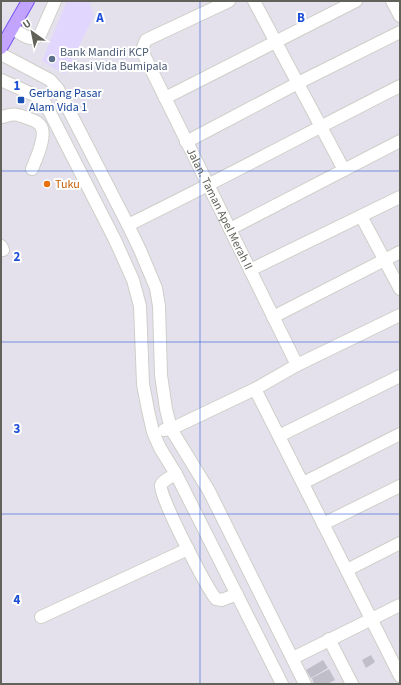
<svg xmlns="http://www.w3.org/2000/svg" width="401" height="685" font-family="'Source Sans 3',sans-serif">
  <rect width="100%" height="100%" fill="#e4e1ed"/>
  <!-- commercial -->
  <polygon fill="#e0d6fe" points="67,1 89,1 94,16 65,74 42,61"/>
  <!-- building -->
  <g fill="#c0bec8">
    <polygon points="371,655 375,662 366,668 362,660"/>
    <polygon points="323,660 328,668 311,678 306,670"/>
    <polygon points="329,669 335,680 327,684 314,684 312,678"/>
  </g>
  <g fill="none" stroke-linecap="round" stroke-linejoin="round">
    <defs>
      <g id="minor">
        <path id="s1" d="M229,1L146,40L143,47V53L297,365"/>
        <polyline points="254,1 344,170"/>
        <polyline points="392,1 400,16"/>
        <path d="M13,29C22,34 31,43 40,35L55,1"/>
        <polyline points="1,54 50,80 58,89 128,225 140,250 156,288 159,306 161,375 166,409 171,429 209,491 305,684"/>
        <polyline points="1,80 43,99 115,240 133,280 140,306 143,384 148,410 153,432 160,448 176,474 282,684"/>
        <polyline points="165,98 356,1"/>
        <path d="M1,116L3,117C13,113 17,114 27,118C32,120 37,121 40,125C48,134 36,159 32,169"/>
        <polyline points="186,142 298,83 400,32"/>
        <polyline points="361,216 400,289"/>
        <path d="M128,225C220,180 309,132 400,86"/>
        <polyline points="230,229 400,141"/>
        <polyline points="1,246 3,250"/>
        <polyline points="250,270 400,197"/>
        <polyline points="273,317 400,252"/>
        <polyline points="255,389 400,676"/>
        <polyline points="164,430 171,429 255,389 297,365 400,315"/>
        <polyline points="279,436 400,376"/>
        <path d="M176,474C171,477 163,480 161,485C158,495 207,588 216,599L222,600L237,594"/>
        <polyline points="303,483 400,434"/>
        <polyline points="323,524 400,486"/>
        <polyline points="347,570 400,543"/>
        <polyline points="41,617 188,549"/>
        <polyline points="329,639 352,684"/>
        <polyline points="293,658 400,605"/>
      </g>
      <polyline id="major" points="1,48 28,1"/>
    </defs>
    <!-- minor casing -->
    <use href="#minor" stroke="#cecfc8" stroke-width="14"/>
    <!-- major casing -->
    <use href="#major" stroke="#7756f1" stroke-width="14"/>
    <!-- minor -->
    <use href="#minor" stroke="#fff" stroke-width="12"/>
    <!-- major -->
    <use href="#major" stroke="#c2a4ff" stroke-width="12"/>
  </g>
  <!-- grid -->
  <path fill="none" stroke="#1d4ed8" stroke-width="1" stroke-opacity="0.55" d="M200,1V684M1,171H400M1,342H400M1,514H400"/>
  <!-- markers -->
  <circle fill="#5c6f8a" stroke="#fff" stroke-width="1.5" cx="52" cy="59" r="4"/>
  <rect fill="#1a4fb4" stroke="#fff" stroke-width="1.5" x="17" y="96" width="8" height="8" rx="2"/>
  <circle fill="#e8710a" stroke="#fff" stroke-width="1.5" cx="47" cy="184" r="4"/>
  <g text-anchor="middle" stroke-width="4" stroke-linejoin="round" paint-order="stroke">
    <!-- service labels -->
    <g font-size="12" fill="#4e5e75" stroke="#fff" text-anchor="start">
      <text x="60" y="56">Bank Mandiri KCP<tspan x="60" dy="14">Bekasi Vida Bumipala</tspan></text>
    </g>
    <!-- transit labels -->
    <g font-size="12" fill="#164399" stroke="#fff" text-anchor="start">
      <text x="29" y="97">Gerbang Pasar<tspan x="29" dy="14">Alam Vida 1</tspan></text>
    </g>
    <!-- food labels -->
    <g font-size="12" fill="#c56008" stroke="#fff" text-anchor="start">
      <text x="55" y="188">Tuku</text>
    </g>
    <!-- street labels -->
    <g font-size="12" fill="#62625a" stroke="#fff">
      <text dy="4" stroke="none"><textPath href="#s1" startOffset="279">Jalan. Taman Apel Merah II</textPath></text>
    </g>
  </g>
  <g font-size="13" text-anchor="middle" font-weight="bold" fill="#1d4ed8" stroke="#fff" stroke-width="4" stroke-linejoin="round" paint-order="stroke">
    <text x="100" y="22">A</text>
    <text x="301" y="22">B</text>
    <text x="17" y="90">1</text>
    <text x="17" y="261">2</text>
    <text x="17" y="433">3</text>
    <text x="17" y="604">4</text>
  </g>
  <!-- border -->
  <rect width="401" height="685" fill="none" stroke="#62625a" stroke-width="4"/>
  <!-- north arrow -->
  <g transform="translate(32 32) rotate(327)" stroke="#ffffff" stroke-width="3" paint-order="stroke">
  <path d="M0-3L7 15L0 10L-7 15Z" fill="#62625a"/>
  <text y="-6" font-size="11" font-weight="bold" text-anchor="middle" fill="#62625a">U</text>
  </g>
</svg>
